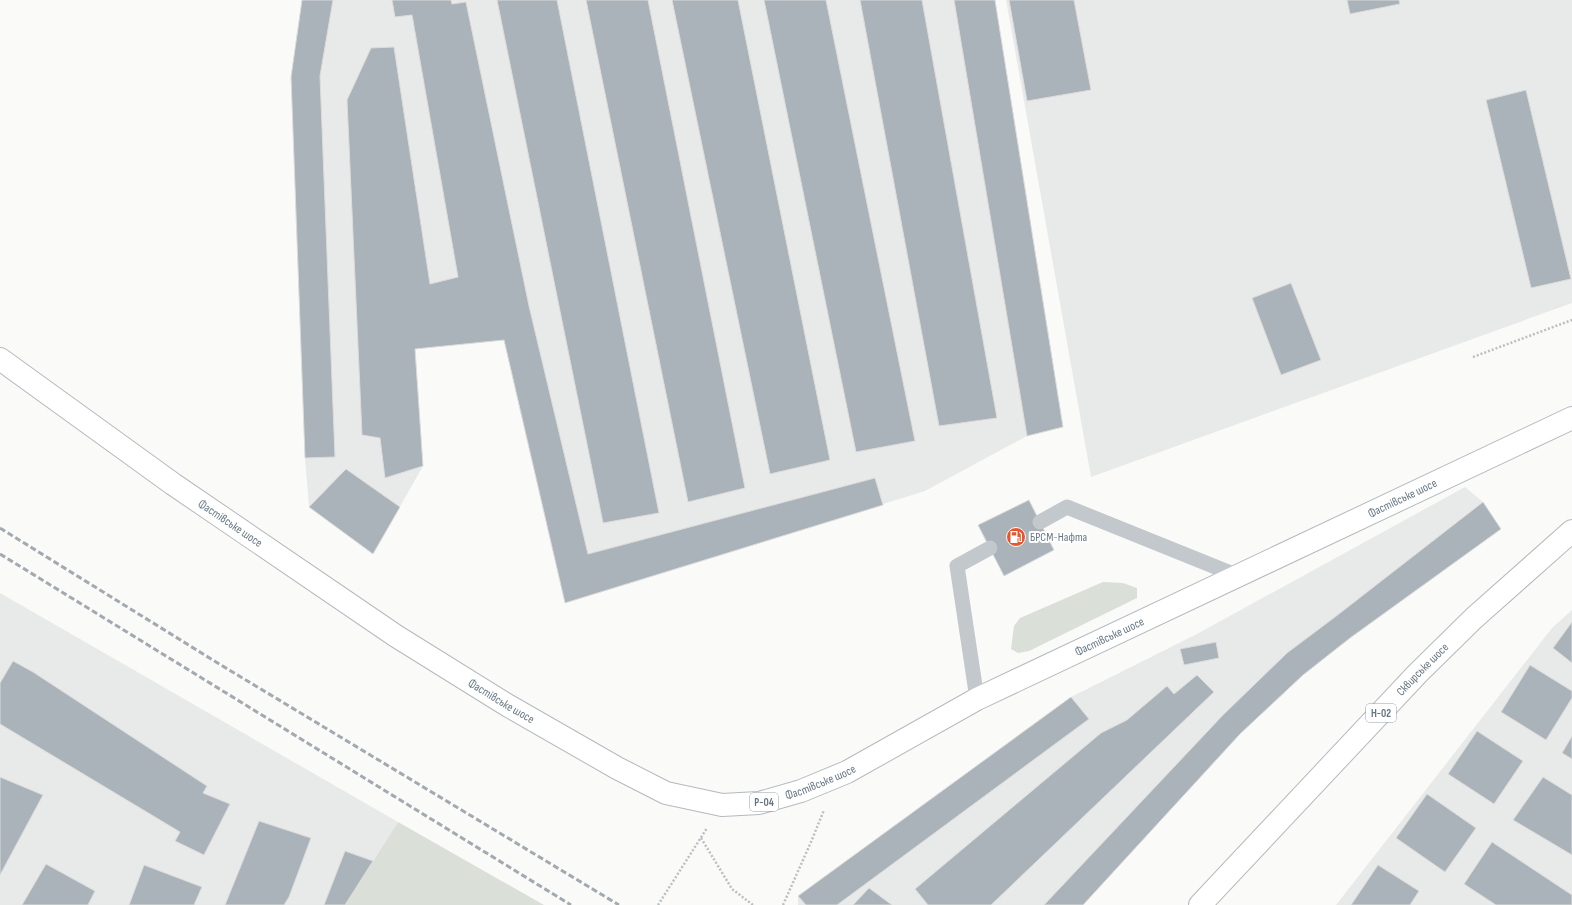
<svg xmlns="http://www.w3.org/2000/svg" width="1572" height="905" font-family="'Sofia Sans Condensed',sans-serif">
  <rect width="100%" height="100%" fill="#fafaf8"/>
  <!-- built -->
  <g fill="#e8e9e9">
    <polygon points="302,0 995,0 1063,427 1027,436 925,491 565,603 504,340 415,349 423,466 373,554 309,507 305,458 297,213"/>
    <polygon points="1006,0 1572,0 1572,303 1091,477"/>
    <polygon points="1465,487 1483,502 1501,529 1350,638 1303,675 1240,734 1083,905 798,905 798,896 1071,697 1197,634"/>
    <polygon points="0,593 398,822 345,905 0,905"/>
    <polygon points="1572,610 1572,905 1336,905 1552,628"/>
  </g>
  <!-- green -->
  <g fill="#dadfd7">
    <polygon points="1103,582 1123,583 1137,588 1137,598 1029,651 1018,653 1011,649 1014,626 1020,618"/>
    <polygon points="398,822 544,905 345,905"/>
  </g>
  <!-- building -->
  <g fill="#aab3b9" stroke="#dcdcda">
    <polygon points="302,0 333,0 320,76 335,457 305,458 291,77"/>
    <polygon points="392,0 451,0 452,4 466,2 529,306 588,554 875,478 883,505 565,603 504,340 415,349 423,466 385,478 380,438 362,435 347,100 371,48 394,47 430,284 458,277 412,15 395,17"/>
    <polygon points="497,0 557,0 659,513 603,523"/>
    <polygon points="586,0 648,0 745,488 688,502"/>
    <polygon points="672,0 738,0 830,460 770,474"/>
    <polygon points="764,0 826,0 915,441 856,452"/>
    <polygon points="860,0 922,0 997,418 939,426"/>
    <polygon points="954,0 995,0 1063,427 1027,436"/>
    <polygon points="1009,0 1074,0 1091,90 1027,101"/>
    <polygon points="1347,0 1399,0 1400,4 1350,14"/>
    <polygon points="1526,90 1571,279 1531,288 1486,100"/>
    <polygon points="1291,283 1321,360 1281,375 1252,298"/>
    <polygon points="346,469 400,507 373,554 309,507"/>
    <polygon points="1029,500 1054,550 1004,576 978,525"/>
    <polygon points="1483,502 1501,529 1350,638 1303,675 1240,734 1083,905 1044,905 1223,715 1287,653 1335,617"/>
    <polygon points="1572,622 1572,663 1553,648"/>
    <polygon points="1216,642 1219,658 1184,665 1180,649"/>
    <polygon points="13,661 33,672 207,786 203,793 230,804 204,855 175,841 180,832 0,724 0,683"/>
    <polygon points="1530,665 1572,691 1572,698 1546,740 1501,712"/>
    <polygon points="1197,675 1214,692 991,905 928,905 915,889 1101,733 1127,720 1167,686 1174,694"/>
    <polygon points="1071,697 1089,719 837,905 806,905 798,896"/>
    <polygon points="1477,731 1523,761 1494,804 1448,774"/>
    <polygon points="1572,736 1572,759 1562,753"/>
    <polygon points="0,777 43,795 0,875"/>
    <polygon points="1543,777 1572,795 1572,855 1513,820"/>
    <polygon points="1427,794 1476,828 1445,872 1396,838"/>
    <polygon points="259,821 311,838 289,897 284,905 225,905"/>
    <polygon points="1492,842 1572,895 1572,905 1496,905 1464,884"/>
    <polygon points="345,851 373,861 345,905 324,905"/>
    <polygon points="46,864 95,891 88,905 22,905"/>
    <polygon points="144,865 202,887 194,905 129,905"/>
    <polygon points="1378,865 1419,891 1410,905 1351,905"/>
    <polygon points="869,888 892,905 853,905"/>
  </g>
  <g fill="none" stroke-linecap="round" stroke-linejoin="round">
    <defs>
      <g id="primary">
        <path id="s1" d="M0,359L173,484L396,636L507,705L617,768L666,793L722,805L759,803L801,791L847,772L977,699L1572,418"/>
        <path id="s2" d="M1200,905L1418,673L1474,618L1572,531"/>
      </g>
    </defs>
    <!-- primary casing -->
    <use href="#primary" stroke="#b5babe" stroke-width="24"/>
    <!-- path -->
    <g stroke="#bbbfc2" stroke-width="2.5" stroke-dasharray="2 2" stroke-linecap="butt">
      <polyline points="1473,357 1572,320"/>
      <polyline points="701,838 732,889 753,905"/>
      <polyline points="658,905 707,828"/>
      <polyline points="783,905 811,842 824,810"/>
    </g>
    <!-- lane -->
    <g stroke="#c3c8cc" stroke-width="15">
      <polyline points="1040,522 1067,507 1238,576"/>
      <polyline points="977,699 957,566 990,548"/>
    </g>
    <!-- primary -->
    <use href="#primary" stroke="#fff" stroke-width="22"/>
    <!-- rail -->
    <g stroke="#a2aab0" stroke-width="3" stroke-dasharray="6 3" stroke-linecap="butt">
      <polyline points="0,528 216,662 619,905"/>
      <polyline points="0,554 571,905"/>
    </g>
  </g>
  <!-- icons -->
  <defs>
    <symbol id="fuel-disc" viewBox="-11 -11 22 22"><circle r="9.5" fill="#e4572e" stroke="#fff"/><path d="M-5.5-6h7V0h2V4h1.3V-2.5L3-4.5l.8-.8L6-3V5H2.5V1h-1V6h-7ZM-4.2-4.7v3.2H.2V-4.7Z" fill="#fff"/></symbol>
  </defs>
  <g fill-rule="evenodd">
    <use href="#fuel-disc" x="1005" y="526" width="22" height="22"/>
  </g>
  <g text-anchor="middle" stroke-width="4" stroke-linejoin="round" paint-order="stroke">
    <!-- shield labels -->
    <g fill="#fff" stroke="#939fa8" stroke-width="1">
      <rect x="1366" y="704" width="30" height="18" rx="3"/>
      <rect x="750" y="793" width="28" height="18" rx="3"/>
    </g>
    <g font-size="11" font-weight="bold" fill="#657683">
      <text x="1381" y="717">Н-02</text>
      <text x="764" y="806">Р-04</text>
    </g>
    <!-- street labels -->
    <g font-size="12" fill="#657683" stroke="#fff">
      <text dy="4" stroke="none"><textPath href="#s1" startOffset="1603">Фастівське шосе</textPath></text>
      <text dy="4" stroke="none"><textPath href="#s1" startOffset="283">Фастівське шосе</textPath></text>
      <text dy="4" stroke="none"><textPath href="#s1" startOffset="1279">Фастівське шосе</textPath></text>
      <text dy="4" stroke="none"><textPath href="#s2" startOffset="324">Сквирське шосе</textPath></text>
      <text dy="4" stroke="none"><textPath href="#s1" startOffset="607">Фастівське шосе</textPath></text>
      <text dy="4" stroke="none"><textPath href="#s1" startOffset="955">Фастівське шосе</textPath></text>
    </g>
    <!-- poi labels -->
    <g font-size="12" fill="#657683" stroke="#fff" text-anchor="start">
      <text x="1030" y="541">БРСМ-Нафта</text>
    </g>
  </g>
</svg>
